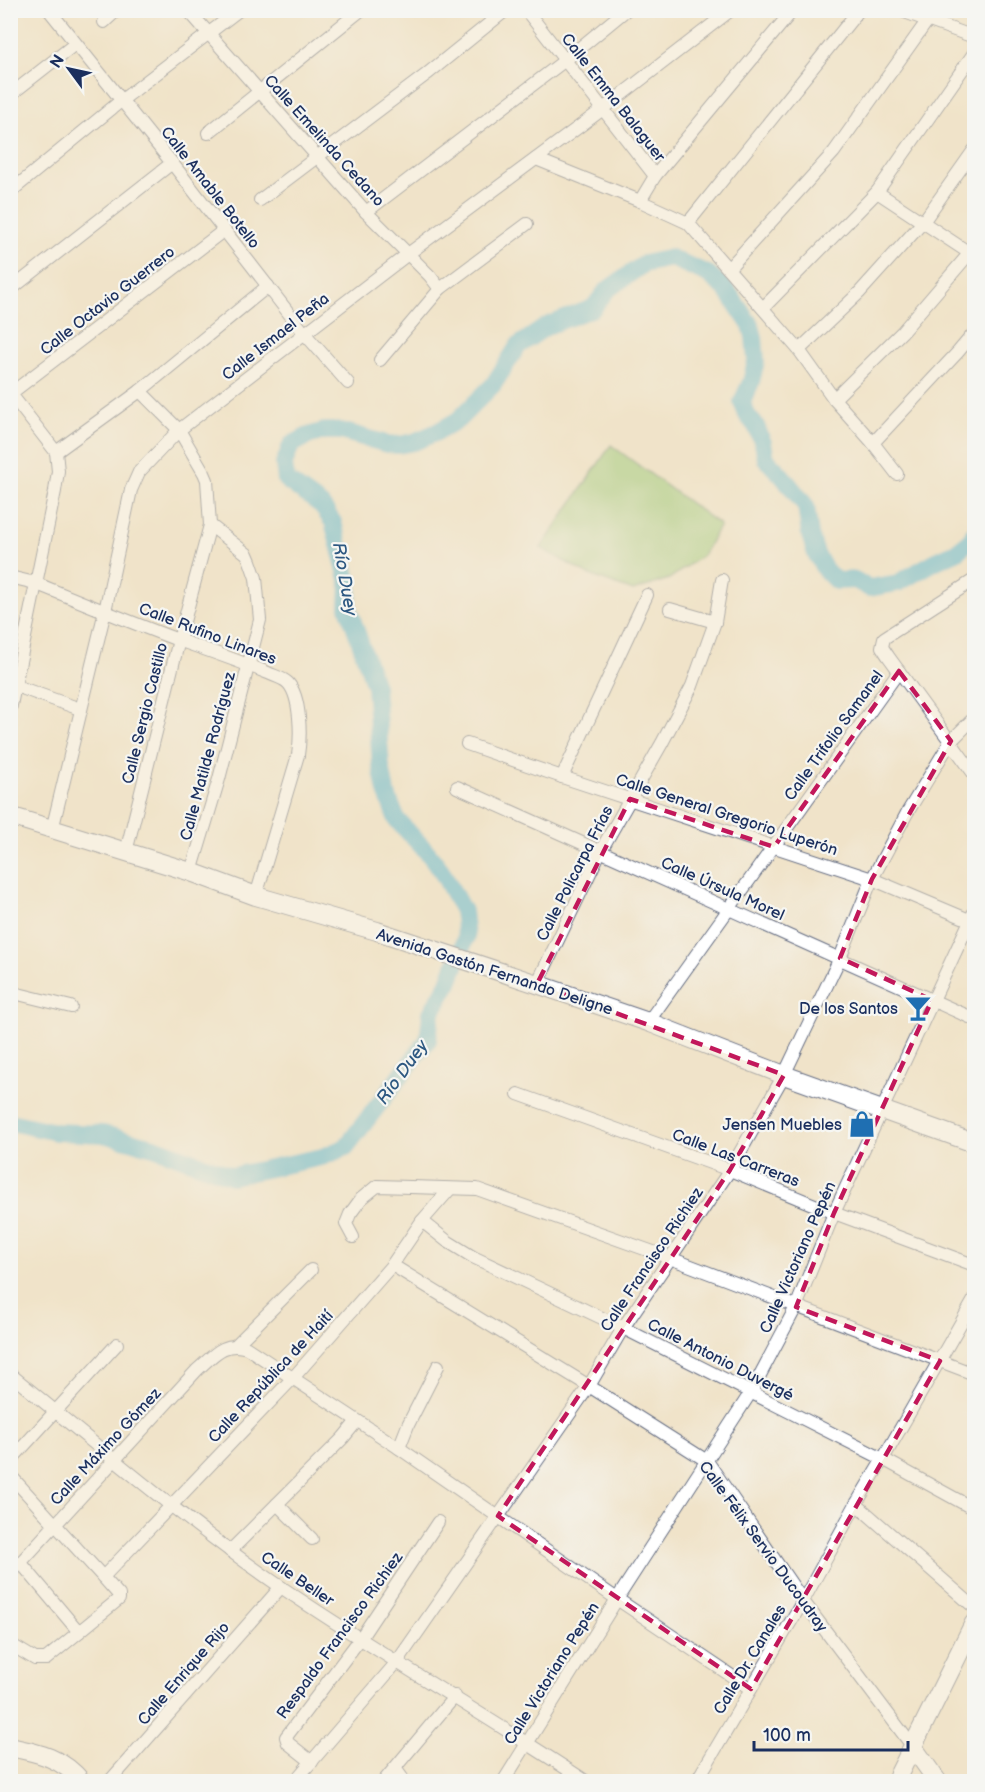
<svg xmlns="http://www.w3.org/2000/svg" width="985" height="1792" font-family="'Balsamiq Sans',sans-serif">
  <rect width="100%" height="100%" fill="#f6f6f2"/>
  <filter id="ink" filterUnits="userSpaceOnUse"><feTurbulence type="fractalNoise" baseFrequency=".0167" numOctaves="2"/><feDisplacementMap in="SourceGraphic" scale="12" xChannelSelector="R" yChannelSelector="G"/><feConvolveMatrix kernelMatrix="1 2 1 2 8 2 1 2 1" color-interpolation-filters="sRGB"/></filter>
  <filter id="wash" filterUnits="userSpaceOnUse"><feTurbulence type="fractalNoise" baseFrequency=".008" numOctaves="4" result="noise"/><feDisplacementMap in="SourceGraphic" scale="24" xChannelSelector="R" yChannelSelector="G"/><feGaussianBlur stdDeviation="1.35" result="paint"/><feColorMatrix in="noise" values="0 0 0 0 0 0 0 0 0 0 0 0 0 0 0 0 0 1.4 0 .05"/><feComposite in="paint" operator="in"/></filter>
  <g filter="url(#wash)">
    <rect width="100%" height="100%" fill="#f0e3c9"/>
    <!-- green -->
    <polygon fill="#97c978" stroke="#597c6b" stroke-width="1.5" points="611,445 720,525 703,555 669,579 633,591 587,574 541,548"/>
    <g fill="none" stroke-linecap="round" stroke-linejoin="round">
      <!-- river -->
      <polyline stroke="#56b6d4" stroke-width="18" points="10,1122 56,1132 103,1134 154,1147 232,1176 322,1157 346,1147 428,1040 431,1013 449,982 466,937 463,911 441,870 428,853 397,820 386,792 381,766 375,686 348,607 349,583 333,522 321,505 286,480 284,464 291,445 308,436 324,431 341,431 387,444 398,445 414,442 435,433 458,420 493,385 518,346 547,326 593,308 607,290 644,264 671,258 708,274 726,289 751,326 754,337 756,361 751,382 742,402 747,415 756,426 763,443 766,459 783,477 806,506 810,535 816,554 825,570 836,581 855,580 869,588 898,583 936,561 956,552 972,539 974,533"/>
    </g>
  </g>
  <g filter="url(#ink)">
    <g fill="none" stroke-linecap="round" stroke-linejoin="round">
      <defs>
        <g id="street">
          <polyline points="49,10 172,163 305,334 348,383"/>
          <polyline points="188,10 366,212 430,276 440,289"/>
          <polyline points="526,10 655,176"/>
          <polyline points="899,10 974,37"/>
          <polyline points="104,22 117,10"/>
          <polyline points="10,95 75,44"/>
          <polyline points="208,133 361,10"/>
          <polyline points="536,159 640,201 688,223 799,350 834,399 873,443 897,474"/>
          <polyline points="10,192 122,100 239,10"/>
          <polyline points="877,192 974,256"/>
          <polyline points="260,200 427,74 506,10"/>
          <polyline points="640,201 655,176 793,10"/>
          <polyline points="366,212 564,61 626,10"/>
          <polyline points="688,223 859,10"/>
          <polyline points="729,268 834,152 935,10"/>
          <polyline points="10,290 172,163"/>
          <polyline points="763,308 877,192 974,53"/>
          <polyline points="799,350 859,293 923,222 974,150"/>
          <polyline points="380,360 440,289 527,224"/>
          <polyline points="10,393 56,452 58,471 55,491 10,710"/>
          <polyline points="10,394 223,231"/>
          <polyline points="834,399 902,332 974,248"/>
          <polyline points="873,443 958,352 974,333"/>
          <polyline points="56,452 140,391 268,286"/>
          <path d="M10,577L35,583C84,603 132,623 181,641C210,651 239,661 268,673C274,676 283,678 288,683C301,697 301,737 298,755L256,896"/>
          <polyline points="974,580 884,638 882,647 888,656 974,774"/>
          <polyline points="670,609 715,622"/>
          <polyline points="16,686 80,709"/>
          <polyline points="467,744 562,777 872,879 974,922"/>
          <polyline points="562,777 647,595"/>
          <polyline points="457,787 974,1019"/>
          <polyline points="52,830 105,611 131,490 139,472 179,430 408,254 603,109 731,10"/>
          <polyline points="126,852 179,640 210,525 207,480 204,473 179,430 140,391"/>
          <polyline points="191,872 219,779 260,620 256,578 250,561 247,554 210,525"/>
          <polyline points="537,984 600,852 662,743 692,686 715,622 722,580"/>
          <polyline points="10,992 71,1007"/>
          <polyline points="648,1022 899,671"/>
          <polyline points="518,1094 730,1170 834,1213 974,1265"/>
          <polyline points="422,1221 447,1241 473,1257 623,1328 883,1459 974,1509"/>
          <polyline points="353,1237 346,1224 350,1214 361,1199 377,1186 477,1189 670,1258 974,1374"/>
          <polyline points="392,1265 589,1386 707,1461 803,1601 913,1747"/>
          <polyline points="237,1344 311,1270"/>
          <path d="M10,1374C99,1447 186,1522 281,1587C381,1655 486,1715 587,1782"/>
          <polyline points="399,1448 408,1425 438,1366"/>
          <polyline points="10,1461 117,1344"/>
          <polyline points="10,1475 103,1577 119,1595 119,1599 46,1659 35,1659 10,1644"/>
          <polyline points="277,1504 312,1539"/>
          <polyline points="856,1504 974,1607"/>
          <polyline points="230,1551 343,1438 357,1421"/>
          <polyline points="21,1563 79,1632"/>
          <path d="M10,1574L197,1370C213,1356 224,1340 247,1348L399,1448L617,1599L751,1689"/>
          <polyline points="103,1577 293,1378 392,1265 422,1221 450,1189"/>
          <polyline points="312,1762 288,1743 286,1737 360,1639 438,1522"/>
          <polyline points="395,1768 405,1782"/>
          <polyline points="109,1782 281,1587"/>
          <polyline points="294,1782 397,1662 589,1386 623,1328 730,1170 784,1075 840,958 872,879 907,813 951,741 974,718"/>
          <polyline points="383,1782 455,1696"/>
          <polyline points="503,1782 617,1599 751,1392 796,1307 834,1213 974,912"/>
          <polyline points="696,1782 803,1601 856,1504 883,1459 974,1300"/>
        </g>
        <g id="secondary">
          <polyline points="10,816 191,872 256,896 377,931 537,984 648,1022 784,1075 974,1143"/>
          <path d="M10,1747C39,1753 63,1758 82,1782"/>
          <polyline points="913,1747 938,1782"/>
          <polyline points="895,1782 974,1623"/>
        </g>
      </defs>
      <!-- street casing -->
      <use href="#street" stroke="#666e83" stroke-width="14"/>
      <!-- secondary casing -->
      <use href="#secondary" stroke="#666e83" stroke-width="20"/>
      <!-- street -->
      <use href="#street" stroke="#fff" stroke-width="12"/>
      <!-- secondary -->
      <use href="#secondary" stroke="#fff" stroke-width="18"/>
    </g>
  </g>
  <!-- marked area -->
  <path d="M0 0H985V1792H0ZM899,671L951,741L872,879L840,958L932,1000L834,1213L796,1307L940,1361L751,1689L498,1516L730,1170L784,1075L537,984L630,799L774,847Z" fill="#f0e3c9" fill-opacity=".55" fill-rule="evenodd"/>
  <path fill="none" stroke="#c2185b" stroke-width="4.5" stroke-dasharray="12 8" stroke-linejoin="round" d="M899,671L951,741L872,879L840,958L932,1000L834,1213L796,1307L940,1361L751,1689L498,1516L730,1170L784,1075L537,984L630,799L774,847Z"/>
  <!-- icons -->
  <defs>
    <symbol id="bar-bare" viewBox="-9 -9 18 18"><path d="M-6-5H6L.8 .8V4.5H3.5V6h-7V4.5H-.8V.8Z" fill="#1f6fb2" stroke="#f6f6f2" stroke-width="2.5" paint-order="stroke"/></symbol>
    <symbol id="shop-bare" viewBox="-9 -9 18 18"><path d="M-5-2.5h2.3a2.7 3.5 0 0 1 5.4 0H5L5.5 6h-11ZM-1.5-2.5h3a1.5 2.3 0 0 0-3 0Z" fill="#1f6fb2" stroke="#f6f6f2" stroke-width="2.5" paint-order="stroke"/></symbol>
  </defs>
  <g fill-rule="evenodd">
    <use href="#bar-bare" x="899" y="989" width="38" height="38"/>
    <use href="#shop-bare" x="843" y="1105" width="38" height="38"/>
  </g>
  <g text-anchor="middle" stroke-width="4.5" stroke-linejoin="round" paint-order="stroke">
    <!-- street labels -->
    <g font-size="16" fill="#1b2f5e" stroke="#f6f6f2">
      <text transform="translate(614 97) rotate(52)" y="6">Calle Emma Balaguer</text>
      <text transform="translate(325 140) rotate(48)" y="6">Calle Emelinda Cedano</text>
      <text transform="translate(211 187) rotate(52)" y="6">Calle Amable Botello</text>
      <text transform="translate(107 300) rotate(-38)" y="6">Calle Octavio Guerrero</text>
      <text transform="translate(275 336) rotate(-38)" y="6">Calle Ismael Peña</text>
      <text transform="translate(208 633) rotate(21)" y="6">Calle Rufino Linares</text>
      <text transform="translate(144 713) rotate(-76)" y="6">Calle Sergio Castillo</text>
      <text transform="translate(833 735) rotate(-54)" y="6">Calle Trifolio Samanel</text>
      <text transform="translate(207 756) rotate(-75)" y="6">Calle Matilde Rodríguez</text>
      <text transform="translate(727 814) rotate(18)" y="6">Calle General Gregorio Luperón</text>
      <text transform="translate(574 873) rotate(-63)" y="6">Calle Policarpa Frías</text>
      <text transform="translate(723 888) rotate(24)" y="6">Calle Úrsula Morel</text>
      <text transform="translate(495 971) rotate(18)" y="6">Avenida Gastón Fernando Deligne</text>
      <text transform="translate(736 1157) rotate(21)" y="6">Calle Las Carreras</text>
      <text transform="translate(797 1257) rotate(-66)" y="6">Calle Victoriano Pepén</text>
      <text transform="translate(651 1259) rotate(-56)" y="6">Calle Francisco Richiez</text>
      <text transform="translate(721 1359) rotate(27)" y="6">Calle Antonio Duvergé</text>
      <text transform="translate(270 1376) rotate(-47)" y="6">Calle República de Haití</text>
      <text transform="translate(105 1446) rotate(-47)" y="6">Calle Máximo Gómez</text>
      <text transform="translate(764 1546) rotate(54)" y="6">Calle Félix Servio Ducoudray</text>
      <text transform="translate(298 1578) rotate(34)" y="6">Calle Beller</text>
      <text transform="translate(339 1635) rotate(-54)" y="6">Respaldo Francisco Richiez</text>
      <text transform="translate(749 1659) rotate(-59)" y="6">Calle Dr. Canales</text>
      <text transform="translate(183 1673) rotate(-49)" y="6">Calle Enrique Rijo</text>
      <text transform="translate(551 1673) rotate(-58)" y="6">Calle Victoriano Pepén</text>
    </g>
    <!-- poi labels -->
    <g font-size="16" fill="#1b2f5e" stroke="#f6f6f2" text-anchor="end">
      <text x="898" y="1014">De los Santos</text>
      <text x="842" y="1130">Jensen Muebles</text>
    </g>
    <!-- water labels -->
    <g font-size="18" font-style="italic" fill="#2d5881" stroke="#f6f6f2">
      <text transform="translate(345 579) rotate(80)" y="6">Río Duey</text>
      <text transform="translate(402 1072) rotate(-54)" y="6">Río Duey</text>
    </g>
  </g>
  <!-- margin -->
  <rect width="985" height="1792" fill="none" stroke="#f6f6f2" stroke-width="36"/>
  <!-- north arrow -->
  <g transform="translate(69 69) rotate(303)" stroke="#f6f6f2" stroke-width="4.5" paint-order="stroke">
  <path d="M0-4.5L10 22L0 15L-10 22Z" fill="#1b2f5e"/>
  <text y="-9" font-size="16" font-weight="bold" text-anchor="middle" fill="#1b2f5e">N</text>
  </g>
  <!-- scale -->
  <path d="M754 1741v9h154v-9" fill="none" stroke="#1b2f5e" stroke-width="3"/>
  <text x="763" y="1741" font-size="18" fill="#1b2f5e" stroke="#f6f6f2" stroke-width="4.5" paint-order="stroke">100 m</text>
</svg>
